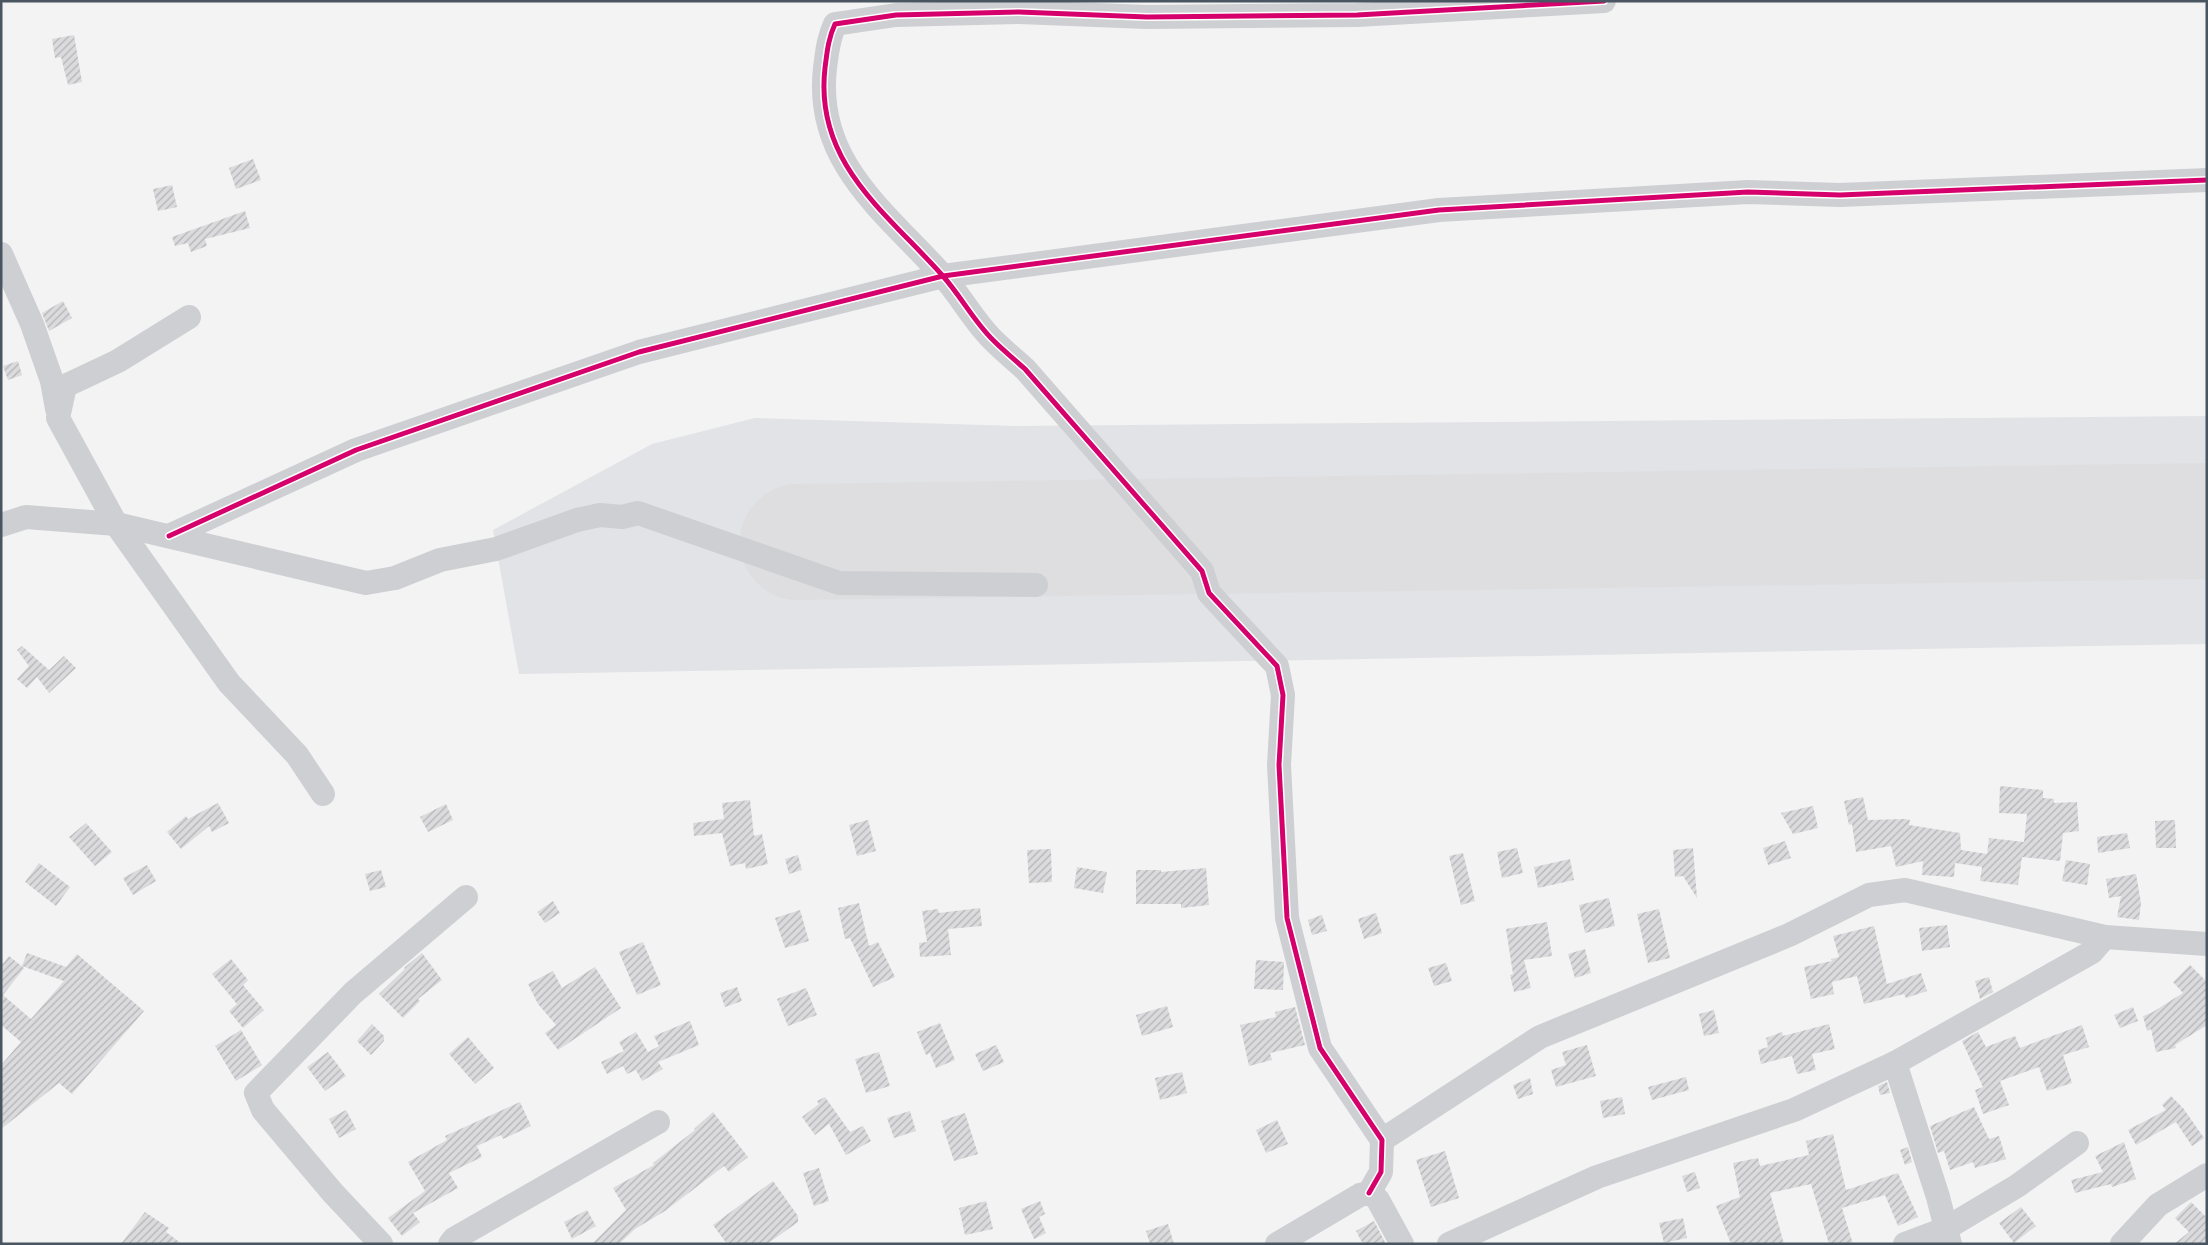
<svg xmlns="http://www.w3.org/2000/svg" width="2208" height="1245" font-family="'Source Sans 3',sans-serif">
  <defs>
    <pattern id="building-hatch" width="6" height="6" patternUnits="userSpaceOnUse" patternTransform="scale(1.25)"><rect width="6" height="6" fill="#dbdbdd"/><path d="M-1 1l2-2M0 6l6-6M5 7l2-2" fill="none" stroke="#b4b4b7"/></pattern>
  </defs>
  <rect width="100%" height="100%" fill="#f4f3f3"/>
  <!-- airport -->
  <polygon fill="#e1e3e6" points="2207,416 2207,644 519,674 493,530 652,444 755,418 1016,426"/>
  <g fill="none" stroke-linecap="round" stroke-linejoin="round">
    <!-- runway -->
    <polyline stroke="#dedee0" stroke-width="116" points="798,542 2207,521"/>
  </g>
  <!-- building -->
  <g fill="url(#building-hatch)">
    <polygon points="74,35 82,82 68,85 61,57 55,58 52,39"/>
    <polygon points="253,159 261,180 236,189 229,168"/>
    <polygon points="172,185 177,207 158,211 153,189"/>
    <polygon points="245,211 250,228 205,239 207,246 191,252 188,243 175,246 172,237"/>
    <polygon points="63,301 72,318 49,331 42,313"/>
    <polygon points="18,361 22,375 8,380 3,366"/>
    <polygon points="22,646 49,670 64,656 76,668 49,693 37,677 27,688 17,679 29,666 17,650"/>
    <polygon points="2000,786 2043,790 2043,798 2054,799 2054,803 2077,802 2079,831 2063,833 2060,861 2022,857 2018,885 1980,881 1982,867 1955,863 1954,877 1922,875 1923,861 1896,867 1891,846 1856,852 1852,824 1849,825 1844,801 1863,797 1868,820 1905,819 1910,820 1909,825 1960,833 1961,850 1987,854 1989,838 2024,842 2027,814 1999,813"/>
    <polygon points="750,800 754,836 762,834 768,864 746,869 745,863 730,866 722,833 694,836 693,823 724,819 722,803"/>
    <polygon points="218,803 229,823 212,832 209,826 181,849 167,832 186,816 188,819"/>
    <polygon points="446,804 453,820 428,832 420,817"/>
    <polygon points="1813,806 1818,828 1793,834 1781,813"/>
    <polygon points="868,820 876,851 857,856 849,825"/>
    <polygon points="2175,820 2176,848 2156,848 2155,821"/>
    <polygon points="86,823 112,852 95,866 69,837"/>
    <polygon points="2127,833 2130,848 2098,853 2097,837"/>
    <polygon points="1785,841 1791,858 1768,865 1763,848"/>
    <polygon points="1517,848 1523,873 1502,878 1497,852"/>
    <polygon points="1693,848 1697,898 1683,876 1675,877 1673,850"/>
    <polygon points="1051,849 1052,882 1029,883 1027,850"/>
    <polygon points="1463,853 1475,901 1461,905 1449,856"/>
    <polygon points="798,855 802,870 789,874 785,859"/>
    <polygon points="1570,859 1574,880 1538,888 1534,867"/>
    <polygon points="2066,860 2090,864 2087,885 2062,881"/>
    <polygon points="39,863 70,887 56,906 25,882"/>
    <polygon points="147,865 156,881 133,895 123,878"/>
    <polygon points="1077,867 1107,872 1103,893 1074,888"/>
    <polygon points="1206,868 1209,905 1181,908 1181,904 1136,904 1136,870 1161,870 1161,872"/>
    <polygon points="381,870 386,887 370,891 365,874"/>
    <polygon points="2136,874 2141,903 2139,920 2117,917 2121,896 2109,898 2106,879"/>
    <polygon points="1609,898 1615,926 1585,933 1579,905"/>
    <polygon points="553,901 560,913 545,923 537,912"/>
    <polygon points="859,903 869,946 878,942 895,977 873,987 850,938 845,939 838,908"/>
    <polygon points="980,908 982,926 948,929 951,955 920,957 919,943 927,942 922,911 938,909 939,913"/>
    <polygon points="1659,909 1670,958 1648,963 1637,914"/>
    <polygon points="800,910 809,941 785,948 775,918"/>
    <polygon points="1376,913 1382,933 1364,939 1358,919"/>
    <polygon points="1322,915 1327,931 1312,935 1308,920"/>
    <polygon points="1547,922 1552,956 1524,960 1531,988 1514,992 1510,975 1513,974 1506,929"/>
    <polygon points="1947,925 1950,947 1922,951 1919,928"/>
    <polygon points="1874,926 1887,984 1921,973 1927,991 1906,998 1904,994 1864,1004 1857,976 1832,982 1834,994 1811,999 1804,967 1832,961 1831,959 1839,957 1833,936"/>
    <polygon points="643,942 661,985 637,995 619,952"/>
    <polygon points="1585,949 1591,973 1575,978 1568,954"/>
    <polygon points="27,953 66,967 77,954 144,1011 72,1094 59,1083 1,1129 1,1065 21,1042 1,1025 1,966 9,956 24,968 3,995 31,1019 64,981 22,966"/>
    <polygon points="422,953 442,980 418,999 420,1001 403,1018 379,994 405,969 404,968"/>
    <polygon points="231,959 248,980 243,985 264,1010 243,1028 229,1011 237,1004 212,974"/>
    <polygon points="1256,960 1284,962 1283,990 1254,989"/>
    <polygon points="1446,963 1452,981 1434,986 1428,968"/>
    <polygon points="2190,965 2207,982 2207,1025 2175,1045 2176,1048 2156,1052 2151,1029 2147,1031 2143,1016 2151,1013 2183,993 2173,982"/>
    <polygon points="595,967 621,1008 558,1050 545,1033 556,1025 538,1004 528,984 553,971 562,988"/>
    <polygon points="1989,977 1993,992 1980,999 1975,981"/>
    <polygon points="737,987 742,1001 725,1007 720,993"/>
    <polygon points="806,988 817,1015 788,1026 777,999"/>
    <polygon points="1167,1006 1173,1027 1142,1036 1136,1015"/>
    <polygon points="1295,1007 1305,1045 1270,1053 1272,1060 1249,1066 1240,1025 1276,1017 1275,1012"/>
    <polygon points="2133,1007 2138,1021 2120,1028 2114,1015"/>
    <polygon points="1714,1010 1719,1033 1704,1036 1699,1014"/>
    <polygon points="690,1021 699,1045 658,1062 663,1069 642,1081 636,1070 627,1074 623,1066 607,1074 601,1062 624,1051 619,1042 636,1032 648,1052 659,1046 654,1036"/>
    <polygon points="940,1023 955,1060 936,1068 930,1053 926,1055 917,1032"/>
    <polygon points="372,1024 384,1036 384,1041 371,1055 357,1041"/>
    <polygon points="1829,1024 1835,1049 1812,1054 1816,1070 1797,1074 1792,1056 1761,1064 1758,1050 1768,1047 1766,1038 1782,1032 1783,1036"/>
    <polygon points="2082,1025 2089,1047 2063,1055 2072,1083 2047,1091 2039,1067 2036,1068 2000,1081 2009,1105 1983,1114 1975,1090 1983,1087 1962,1041 1978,1032 1986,1047 2015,1036 2020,1048"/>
    <polygon points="241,1030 262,1065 236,1081 215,1046"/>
    <polygon points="468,1037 494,1068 475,1084 449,1054"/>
    <polygon points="996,1045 1004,1062 983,1071 975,1054"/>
    <polygon points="1587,1045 1596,1076 1556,1087 1551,1070 1566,1065 1562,1052"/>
    <polygon points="328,1052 346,1076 325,1091 307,1067"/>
    <polygon points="879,1052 890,1086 866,1093 855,1059"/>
    <polygon points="1182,1072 1187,1093 1160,1100 1155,1078"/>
    <polygon points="1686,1077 1689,1090 1652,1100 1648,1087"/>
    <polygon points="1530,1078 1533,1094 1518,1099 1513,1085"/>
    <polygon points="1887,1082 1890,1093 1880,1095 1878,1086"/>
    <polygon points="2171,1096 2183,1108 2204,1138 2192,1146 2176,1122 2136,1145 2128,1130 2166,1110 2162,1105"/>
    <polygon points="825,1097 850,1132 863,1126 871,1141 846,1155 829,1124 815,1135 802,1117 819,1104 817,1101"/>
    <polygon points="1622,1097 1625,1114 1603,1118 1600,1101"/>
    <polygon points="520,1102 531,1126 503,1139 501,1135 477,1146 482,1157 449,1173 458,1188 413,1213 420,1222 402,1236 388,1218 425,1191 408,1162 447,1140 445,1136"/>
    <polygon points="1974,1107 1989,1139 1999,1136 2006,1159 1975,1168 1973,1162 1950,1170 1944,1151 1938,1153 1930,1126"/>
    <polygon points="346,1110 356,1129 339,1138 329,1119"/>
    <polygon points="910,1111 916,1131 894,1138 887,1118"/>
    <polygon points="713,1112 748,1157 729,1172 724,1166 665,1211 635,1229 619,1244 592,1244 626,1210 613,1188 654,1165 653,1163 695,1130 694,1129"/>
    <polygon points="965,1113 978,1154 954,1161 941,1121"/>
    <polygon points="1277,1120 1288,1144 1266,1153 1256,1130"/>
    <polygon points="1833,1134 1846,1190 1898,1173 1918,1217 1898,1226 1885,1195 1842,1208 1853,1244 1829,1244 1811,1184 1770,1193 1784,1244 1731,1244 1716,1206 1740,1197 1733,1163 1758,1158 1760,1166 1809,1155 1806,1141"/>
    <polygon points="2124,1142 2136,1179 2112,1187 2111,1184 2075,1193 2071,1180 2103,1172 2095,1156"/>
    <polygon points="1908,1147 1912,1162 1905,1165 1900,1150"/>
    <polygon points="1445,1151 1459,1198 1431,1207 1416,1160"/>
    <polygon points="819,1168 829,1201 814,1206 803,1173"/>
    <polygon points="1695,1172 1700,1188 1687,1192 1682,1176"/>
    <polygon points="773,1181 798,1216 798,1222 767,1244 727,1244 713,1225"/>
    <polygon points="986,1201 993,1229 965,1235 959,1208"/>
    <polygon points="1040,1201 1045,1214 1039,1217 1046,1233 1034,1239 1021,1209"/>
    <polygon points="2191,1202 2207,1218 2207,1244 2174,1244 2189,1232 2175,1218"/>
    <polygon points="2021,1207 2036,1226 2014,1243 1999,1223"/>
    <polygon points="587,1210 596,1226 572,1239 564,1222"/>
    <polygon points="145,1212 169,1228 166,1232 182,1244 121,1244"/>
    <polygon points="1683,1218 1687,1238 1664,1243 1659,1223"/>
    <polygon points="1374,1221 1386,1244 1363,1244 1356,1231"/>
    <polygon points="1168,1224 1174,1244 1150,1244 1146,1231"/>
  </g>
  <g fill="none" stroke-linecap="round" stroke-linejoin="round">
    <!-- minor -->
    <g stroke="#cdcfd2" stroke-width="24">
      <polyline points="1,254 32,324 52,381 57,409"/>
      <polyline points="189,317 118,361 65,386 58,418 116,524 229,683 297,755 323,794"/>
      <polyline points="1,525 26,517 116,524 366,583 395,578 440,560 496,549 577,520 600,515 622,517 638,513 839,583 1036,585"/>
      <polyline points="169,536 356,450 639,352 943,276 1439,210 1748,192 1840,195 2207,180"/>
      <polyline points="1895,1063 2092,952 2105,937"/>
      <polyline points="1382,1140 1540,1037 1789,935 1869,895 1905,890 2105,937 2207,944"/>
      <path d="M1369,1193L1381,1172L1382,1140L1320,1048L1287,918L1279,765L1283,695L1277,666L1209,593L1202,571L1025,369C1015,360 1004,351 994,341C974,322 961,296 942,275C887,213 814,163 825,68C827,53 828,39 835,24L896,15L1019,12L1147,17L1357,15L1604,1"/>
      <polyline points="381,1244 333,1193 263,1110 256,1093 353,993 466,897"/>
      <polyline points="450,1244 454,1239 658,1122"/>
      <path d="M1277,1244L1360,1195C1368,1193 1372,1193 1378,1200L1402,1244"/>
      <polyline points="1449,1244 1597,1177 1794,1110 1895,1063 1938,1197 1950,1244"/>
      <polyline points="1905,1244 1945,1229 2017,1186 2077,1143"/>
      <polyline points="2122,1244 2158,1205 2207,1175"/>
    </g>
    <defs>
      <g id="cycleway">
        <polyline points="169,536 356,450 639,352 943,276 1439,210 1748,192 1840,195 2207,180"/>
        <path d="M1369,1193L1381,1172L1382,1140L1320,1048L1287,918L1279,765L1283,695L1277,666L1209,593L1202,571L1025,369C1015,360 1004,351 994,341C974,322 961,296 942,275C887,213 814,163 825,68C827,53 828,39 835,24L896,15L1019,12L1147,17L1357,15L1604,1"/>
      </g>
    </defs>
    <!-- cycleway casing -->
    <use href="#cycleway" stroke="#fff" stroke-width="8"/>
    <!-- cycleway -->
    <use href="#cycleway" stroke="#d6006c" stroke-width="5"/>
  </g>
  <!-- border -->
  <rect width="2208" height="1245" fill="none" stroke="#495661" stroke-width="5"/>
</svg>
